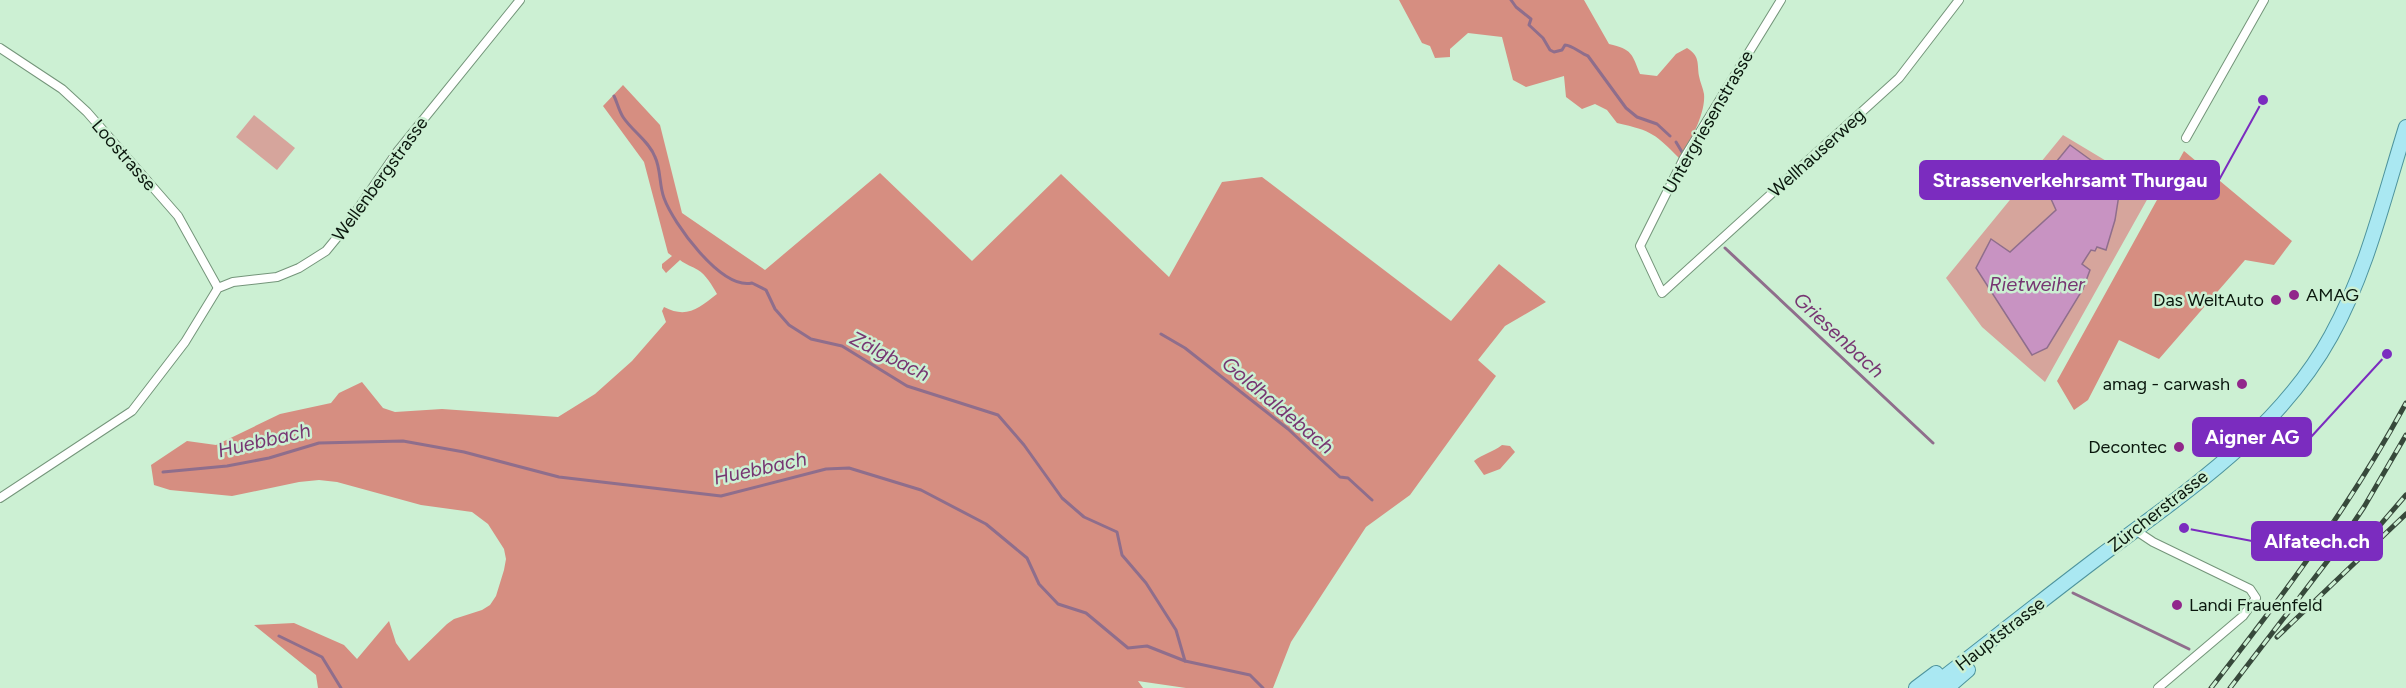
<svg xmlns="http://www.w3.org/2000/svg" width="2406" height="688" font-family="Figtree,sans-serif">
  <rect width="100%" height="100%" fill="#ccf0d3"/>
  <!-- green -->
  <g fill="#d6a59c" fill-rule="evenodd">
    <polygon points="254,115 295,148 277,170 236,137"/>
    <path d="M2063,135L2153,189L2045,382L1982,327L1946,278ZM2069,145L2121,182L2081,264L1976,268L1991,240L2009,253L2056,210Z"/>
  </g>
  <!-- forest -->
  <g fill="#d68e81">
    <path d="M1399,0H1584L1609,44C1632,49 1632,54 1640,74L1657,76L1676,54L1687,48C1700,56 1697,63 1699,76C1700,82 1703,88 1704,94C1706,114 1689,143 1680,159C1655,134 1653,131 1617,123L1607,110L1595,104L1582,109L1566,97L1564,76L1526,87L1513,80L1502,37L1468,33L1450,49V57L1435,58L1430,46L1422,43Z"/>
    <path d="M623,85L660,125L682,213L765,270L880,173L972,261L1061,174L1169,277L1222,182L1262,177L1451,321L1499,264L1546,302L1505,326L1478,360L1496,376L1410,495L1366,527L1291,642L1273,688H1186L1138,681L1143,688H318L316,675L254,625L294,623L344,645L357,659L389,621L396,643L409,661L447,624L454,619L482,610L490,605L496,596L504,570L506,559L504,549L488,524L472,512L421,505L337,482L319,480L299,482L232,496L170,490L154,485L151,465L187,441L216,445L280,414L331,403L339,393L362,382L383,408L395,412L442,409L558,417L595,394L632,361L666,322L662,311L664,307C687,319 699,308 717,294C712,285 706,275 698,270C692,266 686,265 680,260L666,273L662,268V264L672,256L668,253L644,162L603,106Z"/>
    <polygon points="2184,151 2292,241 2274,265 2245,260 2159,359 2119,340 2088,400 2074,410 2057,381"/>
    <path d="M1502,445L1510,446L1515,452L1500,469L1484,475L1474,461C1483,454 1493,452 1502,445Z"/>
  </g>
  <!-- water -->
  <polygon fill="#c893c2" stroke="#8f6e8c" stroke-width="1.5" points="2070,145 2121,182 2115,220 2106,250 2097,247 2095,251 2091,250 2082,264 2090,270 2083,289 2047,348 2032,355 1976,268 1991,239 2010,252 2056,210 2042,179"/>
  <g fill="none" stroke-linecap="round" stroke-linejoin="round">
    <!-- stream -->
    <g stroke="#8f6e8c" stroke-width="3">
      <path d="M1511,0L1516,7L1531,19L1529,25L1543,38L1550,50L1554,52L1562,50L1565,45C1572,45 1580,53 1588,56L1626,108L1637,117L1657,124L1670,136"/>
      <path d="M614,96C617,102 619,111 623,117C632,131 649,141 655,157C661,169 659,185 664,198C673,223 721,290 752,283L766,290L775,309L789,325L811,339L842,346L907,386L998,415L1024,445L1062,498L1084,517L1117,532L1122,555L1146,583L1176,630L1185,661"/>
      <polyline points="1676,142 1682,152"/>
      <polyline points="1725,248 1933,443"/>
      <polyline points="1161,334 1185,348 1288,429 1340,477 1348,478 1372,500"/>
      <polyline points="163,472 227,466 269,458 319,443 403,441 464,452 559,477 721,496 826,469 849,468 921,490 986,524 1027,558 1039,584 1058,604 1086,613 1128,648 1147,646 1185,661 1250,675 1263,688"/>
      <polyline points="2073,593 2189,649"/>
      <polyline points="279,636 322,657 341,688"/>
    </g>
    <defs>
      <g id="street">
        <polyline points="1781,0 1684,158 1640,246 1662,293 1899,78 1959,0"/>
        <polyline points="0,48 62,89 87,112 178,216 218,288"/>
        <polyline points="2186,138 2264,0"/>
        <polyline points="0,498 132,411 185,342 218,288 233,282 277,277 299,268 326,251 344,229 397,152 520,0"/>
        <polyline points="2135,530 2153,542 2250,589 2256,598 2243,616 2158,688"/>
      </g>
      <g id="primary">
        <polyline points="1916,688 1936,673"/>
        <path d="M1930,688C1987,644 2042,600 2099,557C2184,493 2279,431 2331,336C2367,271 2384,197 2406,127"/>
        <polyline points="1947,688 1968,670"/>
      </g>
    </defs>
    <!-- street casing -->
    <use href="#street" stroke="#74957a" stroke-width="10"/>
    <!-- primary casing -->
    <use href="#primary" stroke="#4e949d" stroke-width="16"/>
    <!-- street -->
    <use href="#street" stroke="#fff" stroke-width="8"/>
    <!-- primary -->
    <use href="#primary" stroke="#aae8f2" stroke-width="14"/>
    <defs>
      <g id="rail">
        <polyline points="2362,546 2406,495"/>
        <polyline points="2277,637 2406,514"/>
        <path d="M2211,688C2282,597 2351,505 2406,403"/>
        <polyline points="2230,688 2329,559 2364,507 2406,435"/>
      </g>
    </defs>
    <!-- rail casing -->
    <use href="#rail" stroke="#37493b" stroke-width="5"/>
    <!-- rail -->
    <use href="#rail" stroke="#ccf0d3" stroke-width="3" stroke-dasharray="9" stroke-linecap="butt"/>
  </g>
  <!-- markers -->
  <g fill="#91278b" stroke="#ccf0d3" stroke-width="2">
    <circle cx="2294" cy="295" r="6"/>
    <circle cx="2276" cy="300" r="6"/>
    <circle cx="2242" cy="384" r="6"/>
    <circle cx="2179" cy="447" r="6"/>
    <circle cx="2177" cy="605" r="6"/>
  </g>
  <g text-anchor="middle" stroke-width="5" stroke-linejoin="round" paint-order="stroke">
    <!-- street labels -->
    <g font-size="18" fill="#0a170d" stroke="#ccf0d3">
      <text transform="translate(1708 122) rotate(-60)" y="6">Untergriesenstrasse</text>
      <text transform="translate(1817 153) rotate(-42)" y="6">Wellhauserweg</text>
      <text transform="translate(124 155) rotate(49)" y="6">Loostrasse</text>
      <text transform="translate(380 179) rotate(-54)" y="6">Wellenbergstrasse</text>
      <text transform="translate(2158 511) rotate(-38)" y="6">Zürcherstrasse</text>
      <text transform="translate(2000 634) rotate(-38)" y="6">Hauptstrasse</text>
    </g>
    <!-- poi labels -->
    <g font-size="18" fill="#0a170d" stroke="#ccf0d3" text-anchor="end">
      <text x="2306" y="301" text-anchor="start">AMAG</text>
      <text x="2264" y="306">Das WeltAuto</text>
      <text x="2230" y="390">amag - carwash</text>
      <text x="2167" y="453">Decontec</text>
      <text x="2189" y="611" text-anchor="start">Landi Frauenfeld</text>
    </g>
    <!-- water labels -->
    <g font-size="20" font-style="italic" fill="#773672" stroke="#ccf0d3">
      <text x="2037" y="291">Rietweiher</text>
      <text transform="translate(1839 335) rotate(43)" y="7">Griesenbach</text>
      <text transform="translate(890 356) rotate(27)" y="7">Zälgbach</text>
      <text transform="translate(1278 405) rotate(40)" y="7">Goldhaldebach</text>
      <text transform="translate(264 440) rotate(-13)" y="7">Huebbach</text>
      <text transform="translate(760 468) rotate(-12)" y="7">Huebbach</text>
    </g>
  </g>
  <!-- callouts -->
  <path fill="none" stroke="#7b2cbf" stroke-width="2" d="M2263 100L2219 180M2387 354L2311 437M2184 528L2252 541"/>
  <g fill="#7b2cbf" stroke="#ccf0d3" stroke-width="2">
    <circle cx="2263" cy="100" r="6"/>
    <circle cx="2387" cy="354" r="6"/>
    <circle cx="2184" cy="528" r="6"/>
  </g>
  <g fill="#7b2cbf" stroke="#7b2cbf" stroke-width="2">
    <rect x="1920" y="161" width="299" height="38" rx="6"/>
    <rect x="2193" y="418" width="118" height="38" rx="6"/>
    <rect x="2252" y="522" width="130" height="38" rx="6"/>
  </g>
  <g font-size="20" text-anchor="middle" font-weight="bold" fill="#fff">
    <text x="2070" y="187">Strassenverkehrsamt Thurgau</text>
    <text x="2252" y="444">Aigner AG</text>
    <text x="2317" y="548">Alfatech.ch</text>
  </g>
</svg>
